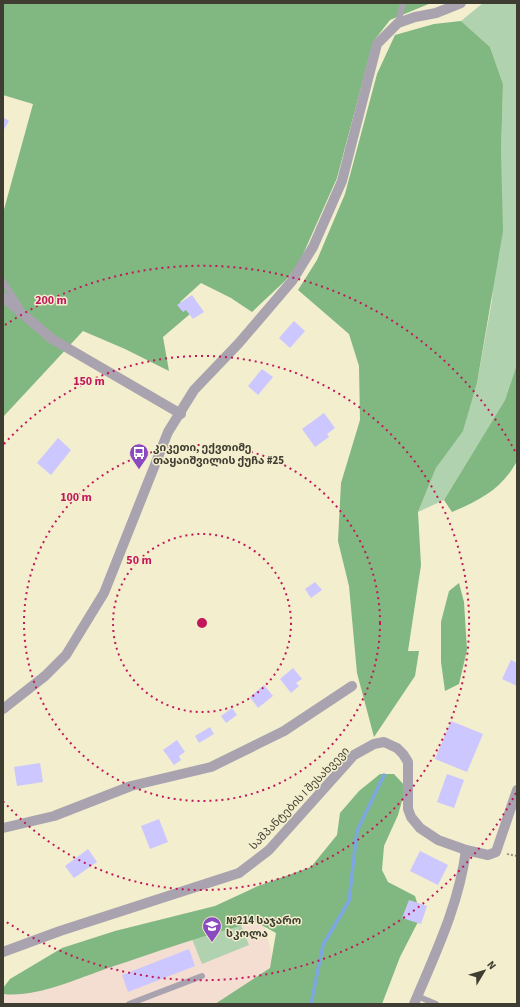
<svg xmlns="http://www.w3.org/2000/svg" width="520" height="1007" font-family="'Source Sans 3','Noto Sans Georgian',sans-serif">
  <rect width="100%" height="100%" fill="#f3eece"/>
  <!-- education -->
  <polygon fill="#f4ded1" points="241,914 263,921 275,966 221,1004 3,1004 3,995"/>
  <!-- green -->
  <g fill="#b0d2af">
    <polygon points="483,3 517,3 517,364 505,400 444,500 418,512 436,468 463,430 477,383 492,300 501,154 503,84 490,47 461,21"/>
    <polygon points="239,920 249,945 202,964 192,939"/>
  </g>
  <!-- forest -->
  <g fill="#81b780">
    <polygon points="3,3 431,3 390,20 373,42 337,178 300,261 286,280 252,312 231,298 201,283 180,302 190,314 163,337 169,371 125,349 83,331 3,417 3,213 33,104 3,95"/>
    <polygon points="461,21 490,47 503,84 501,154 503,231 477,383 463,431 436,468 418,512 421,565 408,651 419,651 415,676 374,737 357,673 349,586 338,541 341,483 360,420 359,366 349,334 298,290 317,260 345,194 377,74 395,35 434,24"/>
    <path d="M517,364V461C502,489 480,500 452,512L444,500L505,400Z"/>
    <polygon points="459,583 464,602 467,650 459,684 445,691 441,662 441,622 449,591"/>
    <path d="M380,774H394L406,787L398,815L384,846L382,870L388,882L415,896L421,916L400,957L382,1004H215L270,968L276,933L256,922C206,934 157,952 108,968C77,979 35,998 3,994V988L10,979L62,948L115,931L215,906L258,886L311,867L337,835L340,813L359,791Z"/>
  </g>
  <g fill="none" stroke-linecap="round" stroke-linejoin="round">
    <!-- stream -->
    <polyline stroke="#7da7e1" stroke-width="3.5" points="311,1004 323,945 349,901 357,831 384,775"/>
  </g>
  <!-- building -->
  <g fill="#ccc7ff">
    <polygon points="3,117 9,121 3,131"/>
    <polygon points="192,295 204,312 193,319 186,310 183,312 177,305"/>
    <polygon points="294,321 305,331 290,348 279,338"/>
    <polygon points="262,369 273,377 258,395 248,386"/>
    <polygon points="324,413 335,428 327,434 329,437 315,447 302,429"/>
    <polygon points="58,438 71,450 51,475 37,463"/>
    <polygon points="315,582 322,590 311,598 305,589"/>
    <polygon points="511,660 517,663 517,686 502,679"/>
    <polygon points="293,668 302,679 296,683 299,686 291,693 280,679"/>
    <polygon points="264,685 273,696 258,708 250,697"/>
    <polygon points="232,708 237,715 226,723 221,716"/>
    <polygon points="451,721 483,734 467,772 435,759"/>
    <polygon points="210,727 214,734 199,743 195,736"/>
    <polygon points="177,740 185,752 179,756 181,760 174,765 163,750"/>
    <polygon points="40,763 43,782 17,786 14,767"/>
    <polygon points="447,774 464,780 454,808 437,802"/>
    <polygon points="159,819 168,842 150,849 141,826"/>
    <polygon points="88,849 97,862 74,878 65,866"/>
    <polygon points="420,851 448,865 438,885 410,871"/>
    <polygon points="409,900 427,906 421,924 402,918"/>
    <polygon points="189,949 195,966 128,992 122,975"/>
  </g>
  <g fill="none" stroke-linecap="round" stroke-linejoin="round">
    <!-- path -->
    <polyline stroke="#98947e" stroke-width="2" stroke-dasharray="2 2" stroke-linecap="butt" points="507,854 517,856"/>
    <!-- service -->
    <g stroke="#a9a3af" stroke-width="6">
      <polyline points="398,23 403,3"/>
      <polyline points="3,281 21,309"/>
      <polyline points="417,996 436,1004"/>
      <polyline points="129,1004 202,976"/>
    </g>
    <!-- minor -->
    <g stroke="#a9a3af" stroke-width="10">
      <polyline points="3,297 52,339 181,414"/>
      <polyline points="3,828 54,816 131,786 211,767 284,731 352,686"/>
      <polyline points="3,952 60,931 239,873 269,850 354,755 374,744 384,742 397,748 403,754 408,762 408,809 411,817 420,828 438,840 466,850 488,855 496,852 517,790"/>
      <path d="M414,1004C435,954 459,905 466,850"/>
    </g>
    <!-- tertiary -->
    <polyline stroke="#a9a3af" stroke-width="10" points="3,709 45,676 66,655 104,593 168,432 194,390 239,343 292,281 313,247 342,181 377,44 398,23 415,17 436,13 461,3"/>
  </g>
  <!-- distance rings -->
  <g fill="none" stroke="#c2185b" stroke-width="2" stroke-dasharray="2 4">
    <circle cx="202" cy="623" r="89"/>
    <circle cx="202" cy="623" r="178"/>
    <path d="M4 444A267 267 0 1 1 4 802"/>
    <path d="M516 793A357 357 0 0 1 5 921M5 325A357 357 0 0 1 516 453"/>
  </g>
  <!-- icons -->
  <defs>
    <symbol id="bus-pin" viewBox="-11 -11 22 30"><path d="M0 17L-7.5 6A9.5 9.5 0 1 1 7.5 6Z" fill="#8b4bc0" stroke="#f3eece"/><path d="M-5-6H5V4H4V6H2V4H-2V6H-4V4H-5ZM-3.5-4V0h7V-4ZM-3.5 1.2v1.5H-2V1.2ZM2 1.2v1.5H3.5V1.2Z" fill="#fff"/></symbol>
    <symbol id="school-pin" viewBox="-11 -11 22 30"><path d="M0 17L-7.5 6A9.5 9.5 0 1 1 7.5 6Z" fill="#8b4bc0" stroke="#f3eece"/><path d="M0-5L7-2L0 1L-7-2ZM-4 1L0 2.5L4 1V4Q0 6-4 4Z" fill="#fff"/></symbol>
  </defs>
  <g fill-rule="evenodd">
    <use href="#bus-pin" x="128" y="442" width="22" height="30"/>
    <use href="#school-pin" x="201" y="915" width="22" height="30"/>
  </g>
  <g text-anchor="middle" stroke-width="3" stroke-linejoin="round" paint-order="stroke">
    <!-- poi labels -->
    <g font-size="11" font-weight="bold" fill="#3f3d31" stroke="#f3eece" text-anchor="start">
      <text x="153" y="451">კიკეთი, ექვთიმე<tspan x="153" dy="13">თაყაიშვილის ქუჩა #25</tspan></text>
      <text x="226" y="924">№214 საჯარო<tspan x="226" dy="13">სკოლა</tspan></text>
    </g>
    <!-- street labels -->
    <g font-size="11" fill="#3f3d31" stroke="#f3eece">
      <text transform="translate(299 798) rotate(-46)" y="4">სამპანტების I შესახვევი</text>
    </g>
  </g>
  <circle cx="202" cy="623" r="6" fill="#c2185b" stroke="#f3eece" stroke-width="2"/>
  <g font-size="12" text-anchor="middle" font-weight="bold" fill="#c2185b" stroke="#f3eece" stroke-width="3" stroke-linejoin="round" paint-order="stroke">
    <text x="51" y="304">200 m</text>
    <text x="89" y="385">150 m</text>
    <text x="76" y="501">100 m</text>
    <text x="139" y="564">50 m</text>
  </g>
  <!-- border -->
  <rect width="520" height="1007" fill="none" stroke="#3f3d31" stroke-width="8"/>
  <!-- north arrow -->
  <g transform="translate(484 971) rotate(52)" stroke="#f3eece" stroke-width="3" paint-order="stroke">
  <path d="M0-3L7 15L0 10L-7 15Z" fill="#3f3d31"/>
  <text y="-6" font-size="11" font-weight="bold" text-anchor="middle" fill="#3f3d31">N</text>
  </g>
</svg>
